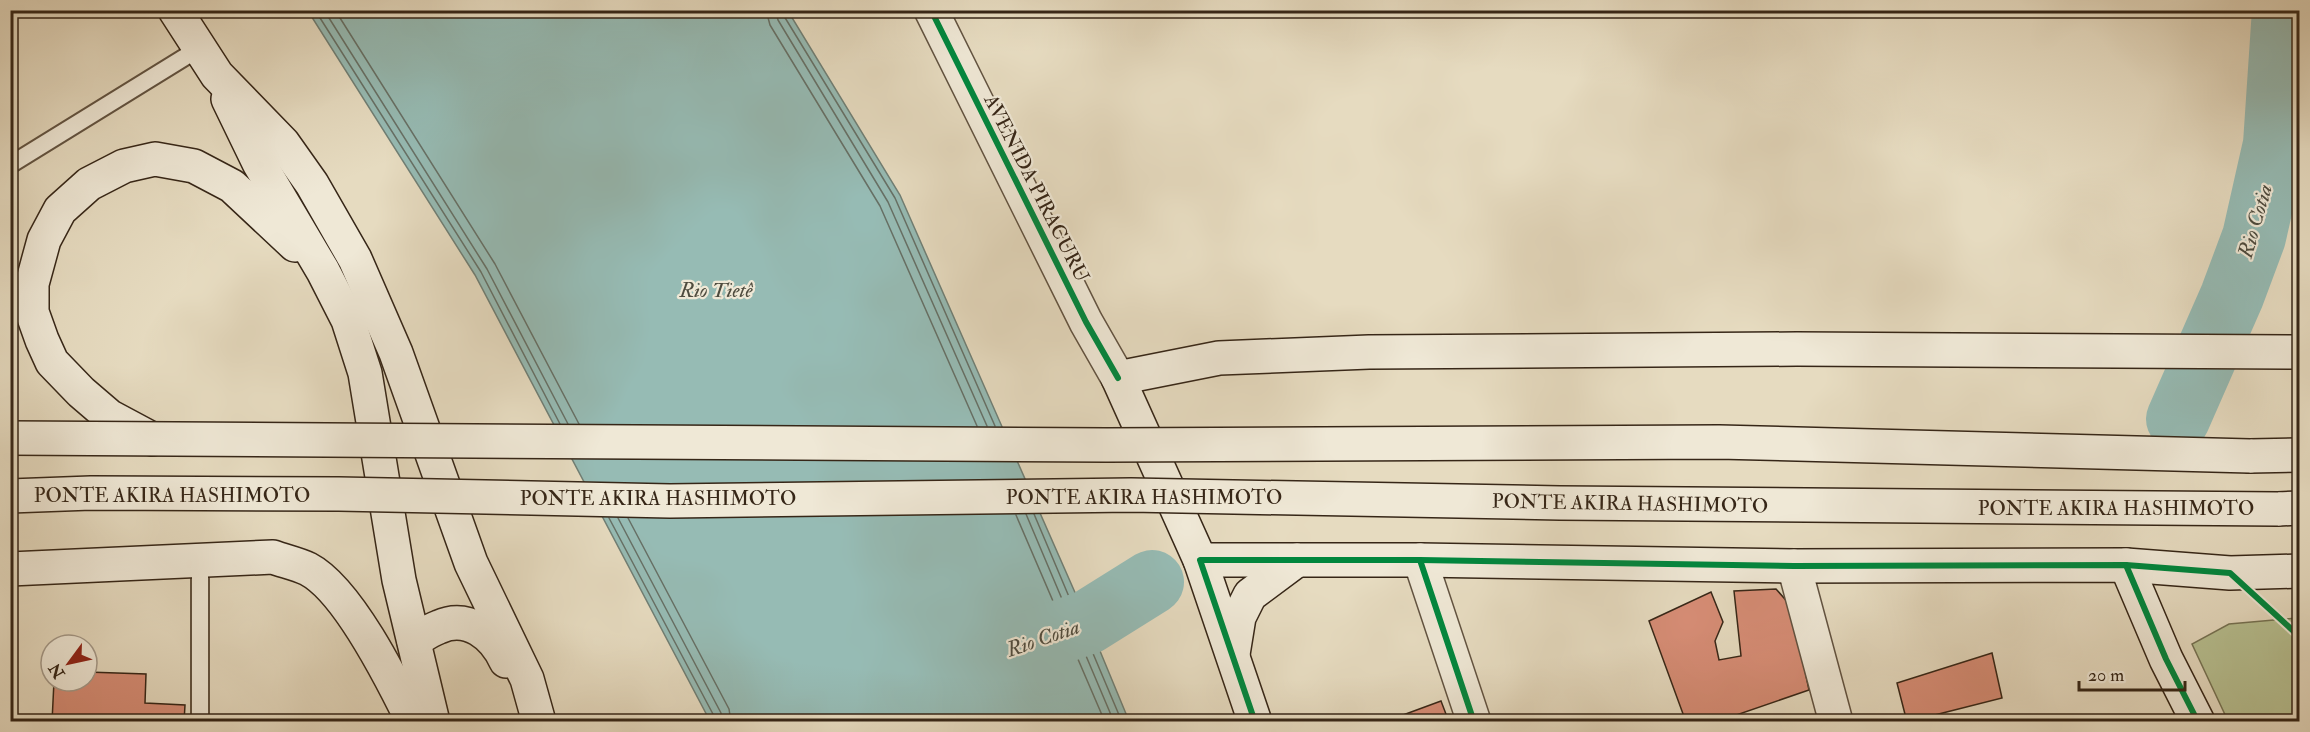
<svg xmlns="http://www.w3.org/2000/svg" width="2310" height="732" font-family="'IM FELL Double Pica',serif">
  <rect width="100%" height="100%" fill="#e6dbc0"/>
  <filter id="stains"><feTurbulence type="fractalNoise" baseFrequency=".00333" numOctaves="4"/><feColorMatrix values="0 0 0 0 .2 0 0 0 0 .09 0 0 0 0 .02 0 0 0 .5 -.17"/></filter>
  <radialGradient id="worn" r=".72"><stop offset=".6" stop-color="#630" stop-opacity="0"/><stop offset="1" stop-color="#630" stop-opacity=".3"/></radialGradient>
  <!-- green -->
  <polygon fill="#b7c091" stroke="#767354" stroke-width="1.5" points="2297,618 2300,619 2299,721 2228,721 2192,644 2229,624"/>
  <!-- water -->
  <polygon fill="#96bbb4" stroke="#707f75" stroke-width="1.5" points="308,11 788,11 900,195 1088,622 1129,721 710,721 475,275"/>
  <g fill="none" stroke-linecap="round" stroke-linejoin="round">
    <!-- shore -->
    <g stroke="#667066" stroke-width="1.5">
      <polyline points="315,10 481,272 560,424"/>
      <polyline points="324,10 487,269 568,424"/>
      <polyline points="335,10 495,264 579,424"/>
      <polyline points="766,10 770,25 880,206 977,426"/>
      <polyline points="775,10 778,20 888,202 987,426"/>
      <polyline points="783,10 784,16 895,198 995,426"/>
      <polyline points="1026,514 1114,722"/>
      <polyline points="1034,514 1122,722"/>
      <polyline points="1016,515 1105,722"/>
      <polyline points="609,518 714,716 715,722"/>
      <polyline points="618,518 721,713 722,722"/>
      <polyline points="628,518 729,709 731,722"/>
    </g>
    <!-- river -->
    <g stroke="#96bbb4" stroke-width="64">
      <polyline points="2178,419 2232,296 2254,237 2275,144 2284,10"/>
      <polyline points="1004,652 1088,622 1152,582"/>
    </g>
  </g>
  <!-- building -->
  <g fill="#d78d76" stroke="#362617" stroke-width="1.5">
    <polygon points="1776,589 1792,607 1809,690 1716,722 1686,722 1649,621 1711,592 1723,622 1715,641 1719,660 1741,656 1734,591"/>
    <polygon points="1992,653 2002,698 1907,722 1897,683"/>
    <polygon points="87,672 146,674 145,703 185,705 184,722 52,722 54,681 87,681"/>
    <polygon points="1441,701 1449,722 1384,722"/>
    <rect x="10" y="717" width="40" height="5"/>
  </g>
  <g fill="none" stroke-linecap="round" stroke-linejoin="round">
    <defs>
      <g id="lane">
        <polyline points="10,165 198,49"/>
        <polyline points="200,559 200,722"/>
      </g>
      <g id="street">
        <polyline points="931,10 1086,322 1118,378"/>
        <polyline points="1420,560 1474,722"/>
        <polyline points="1794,566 1836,722"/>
      </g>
      <g id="secondary">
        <polyline points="175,10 217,75 283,143 312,184 355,259 396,353 471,563 527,679 539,722"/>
        <polyline points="228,99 259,163 323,271 348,320 365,373 399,580 433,722"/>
        <polyline points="152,439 109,416 81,392 52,362 42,340 32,312 32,284 44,240 60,210 89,184 124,166 155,159 194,166 232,186 295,245"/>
        <polyline points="2250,456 2300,455"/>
        <polyline points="2278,509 2300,508"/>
        <polyline points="1200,560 1420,560 1794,566 2126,565 2230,573 2300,571"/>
        <polyline points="2126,565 2166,659 2198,722"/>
        <path d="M10,569L273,557C284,561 298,564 308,569C348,590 393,681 413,722"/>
        <path d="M414,641C422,636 430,630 439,627C468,614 494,635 506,661"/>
        <polyline points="1233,654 1239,617 1250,595 1297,560"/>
        <polyline points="1255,722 1200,560 1118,378 1219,358 1369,352 1797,349 2300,352"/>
      </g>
    </defs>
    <!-- lane casing -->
    <use href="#lane" stroke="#625341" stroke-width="20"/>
    <!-- street casing -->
    <use href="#street" stroke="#625341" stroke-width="36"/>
    <!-- secondary casing -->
    <use href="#secondary" stroke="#362617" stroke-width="36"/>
    <!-- lane -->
    <use href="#lane" stroke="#efe8d6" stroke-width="16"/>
    <!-- street -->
    <use href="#street" stroke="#efe8d6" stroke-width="33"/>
    <!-- secondary -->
    <use href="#secondary" stroke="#efe8d6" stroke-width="33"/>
    <defs>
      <g id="secondary-bridge">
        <polyline points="10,438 1107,445 1719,442 2250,456"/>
        <polyline points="10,496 91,493 339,494 670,501 1131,495 1560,503 2278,509"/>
      </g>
    </defs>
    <!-- secondary-bridge casing -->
    <use href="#secondary-bridge" stroke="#362617" stroke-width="36" stroke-linecap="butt"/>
    <!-- secondary-bridge -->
    <use href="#secondary-bridge" stroke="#efe8d6" stroke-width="33"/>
    <defs>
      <g id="cycleway">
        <polyline points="931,10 1086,322 1118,378"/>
        <polyline points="1420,560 1474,722"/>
        <polyline points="2126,565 2166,659 2198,722"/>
        <polyline points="1255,722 1200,560 1420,560 1794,566 2126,565 2230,573 2300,637"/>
      </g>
    </defs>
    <!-- cycleway casing -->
    <use href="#cycleway" stroke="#efe8d6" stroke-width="10"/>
    <!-- cycleway -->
    <use href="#cycleway" stroke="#00873e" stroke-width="6"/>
  </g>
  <g text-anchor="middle" stroke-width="4.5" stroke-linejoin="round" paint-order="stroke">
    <!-- street labels -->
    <g font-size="20" fill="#362617" stroke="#efe8d6">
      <text transform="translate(1037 188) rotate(63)" y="7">AVENIDA PIRACURU</text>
      <text x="172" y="502">PONTE AKIRA HASHIMOTO</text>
      <text x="1144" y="504">PONTE AKIRA HASHIMOTO</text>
      <text x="658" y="505">PONTE AKIRA HASHIMOTO</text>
      <text transform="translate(1630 503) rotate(1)" y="7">PONTE AKIRA HASHIMOTO</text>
      <text x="2116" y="515">PONTE AKIRA HASHIMOTO</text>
    </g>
    <!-- water labels -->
    <g font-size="21" font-style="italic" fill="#4e4b3e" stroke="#efe8d6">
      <text transform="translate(2255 221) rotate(-74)" y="7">Rio Cotia</text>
      <text x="716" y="297">Rio Tietê</text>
      <text transform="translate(1043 638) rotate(-19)" y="7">Rio Cotia</text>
    </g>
  </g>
  <!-- margin -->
  <rect width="2310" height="732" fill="none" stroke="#e6dbc0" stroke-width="36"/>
  <rect x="12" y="12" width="2286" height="708" fill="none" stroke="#362617" stroke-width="3"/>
  <rect x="18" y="18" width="2274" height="696" fill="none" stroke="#362617" stroke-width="1.5"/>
  <!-- north arrow -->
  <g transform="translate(69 663) rotate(237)"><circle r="28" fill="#efe8d6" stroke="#a59a8a" stroke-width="1.5"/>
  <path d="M0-4.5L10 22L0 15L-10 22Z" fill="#8f2418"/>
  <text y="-9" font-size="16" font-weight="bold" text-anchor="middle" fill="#362617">N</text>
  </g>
  <!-- scale -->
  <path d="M2079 681v9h106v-9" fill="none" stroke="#362617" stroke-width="3"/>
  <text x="2088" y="681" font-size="18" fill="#362617" stroke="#efe8d6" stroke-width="4.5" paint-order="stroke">20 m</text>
  <rect width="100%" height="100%" filter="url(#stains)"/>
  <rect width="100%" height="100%" fill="url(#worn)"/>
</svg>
